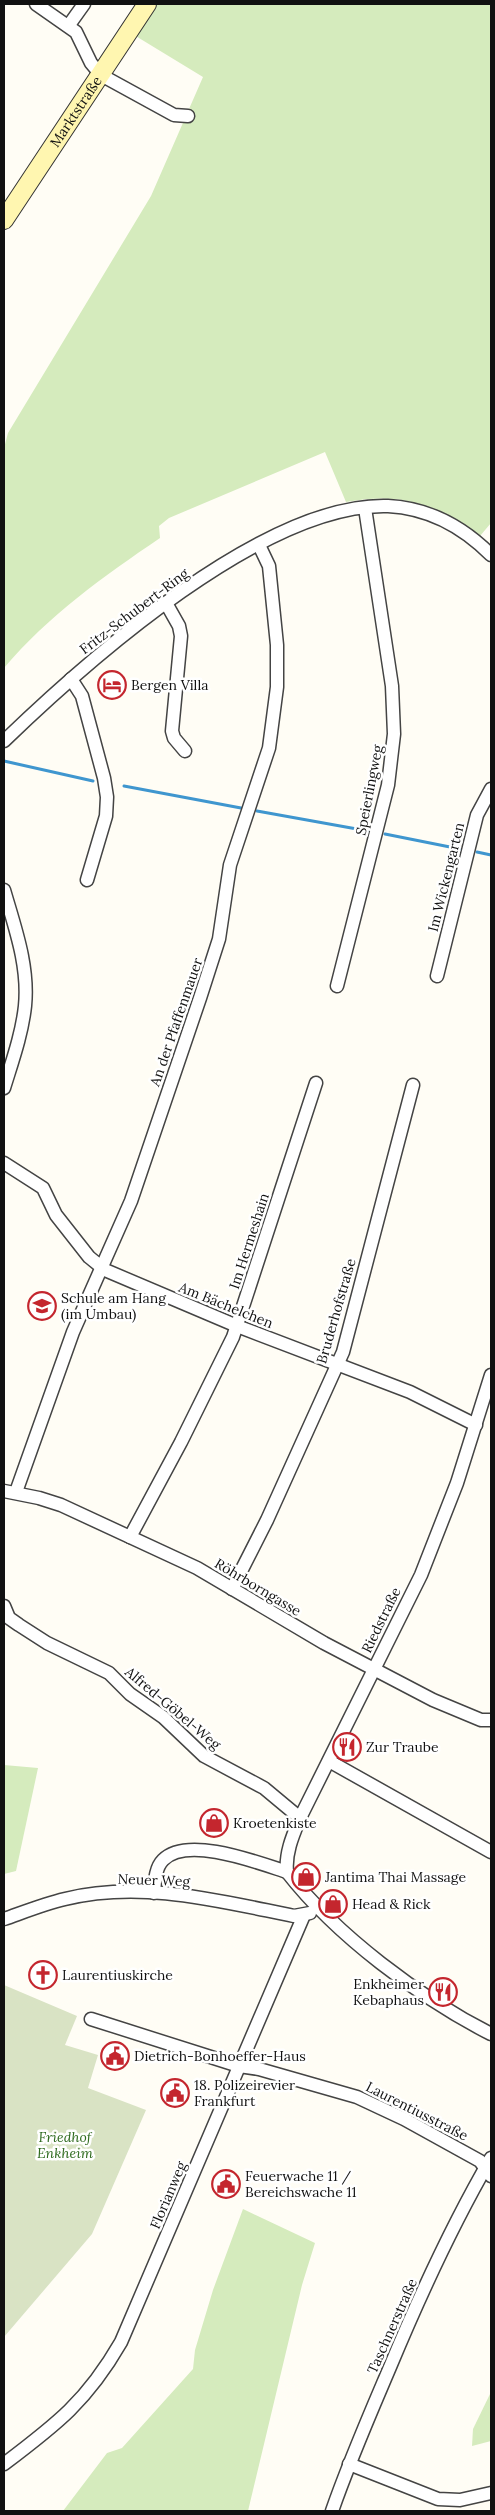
<svg xmlns="http://www.w3.org/2000/svg" width="495" height="2515" font-family="Lora,serif">
  <rect width="100%" height="100%" fill="#fffdf5"/>
  <!-- green -->
  <g fill="#d5ebbd">
    <path d="M152,4H491V523L480,536C432,504 404,492 346,502L325,452L169,518L159,526L160,538C104,576 48,616 4,668V448L8,433L151,196L203,77L134,35Z"/>
    <polygon points="4,1765 38,1768 16,1871 4,1874"/>
    <polygon points="243,2209 315,2243 302,2285 248,2511 63,2511 107,2453 122,2448 193,2369 195,2350 213,2290"/>
    <polygon points="491,2392 491,2441 472,2446 473,2429"/>
  </g>
  <!-- cemetery -->
  <polygon fill="#d9e3c4" points="4,1985 77,2016 65,2045 98,2055 88,2088 146,2110 92,2234 4,2337"/>
  <g fill="none" stroke-linecap="round" stroke-linejoin="round">
    <!-- stream -->
    <g stroke="#3f96cf" stroke-width="3">
      <polyline points="4,761 93,781"/>
      <polyline points="124,786 241,808"/>
      <polyline points="257,811 368,831"/>
      <polyline points="385,834 460,849"/>
      <polyline points="477,852 491,855"/>
    </g>
    <defs>
      <g id="street">
        <polyline points="36,4 76,32 91,63 101,75 174,115 188,116"/>
        <polyline points="69,25 84,4"/>
        <polyline points="166,603 179,626 181,636 172,731 174,738 185,751"/>
        <polyline points="71,679 82,696 104,778 107,797 106,816 87,880"/>
        <path d="M4,741C88,660 265,502 388,506C428,508 463,527 491,555"/>
        <path d="M4,890C15,928 29,966 25,1006C22,1034 12,1062 4,1088"/>
        <polyline points="437,976 477,815 491,789"/>
        <polyline points="337,986 388,785 394,734 392,686 365,508"/>
        <polyline points="4,1163 43,1188 56,1215 89,1257 105,1270 237,1326 410,1392 476,1425"/>
        <path d="M491,1375L457,1483L421,1575L300,1818C293,1835 285,1853 287,1872C336,1935 420,1998 491,2034"/>
        <polyline points="4,1491 39,1498 61,1505 197,1568 324,1643 433,1700 481,1720 491,1720"/>
        <polyline points="16,1492 73,1332 131,1201 200,998 219,939 230,865 269,748 277,687 277,645 269,566 259,545"/>
        <polyline points="130,1537 181,1442 233,1337 316,1083"/>
        <polyline points="232,1589 267,1520 343,1352 413,1085"/>
        <polyline points="4,1606 9,1618 19,1625 47,1643 109,1673 130,1694 163,1717 204,1756 264,1788 300,1818"/>
        <polyline points="329,1761 491,1852"/>
        <path d="M154,1893C155,1882 155,1868 163,1860C187,1835 259,1863 287,1872"/>
        <path d="M4,1919C24,1912 44,1904 65,1899C141,1880 219,1901 294,1916L310,1913"/>
        <polyline points="91,2019 239,2066 259,2069 357,2097 404,2119 480,2161 491,2176"/>
        <path d="M4,2464C57,2424 87,2401 121,2342L304,1915"/>
        <polyline points="349,2464 438,2499 460,2500 491,2493"/>
        <path d="M332,2511C349,2462 370,2414 390,2367C420,2295 452,2225 491,2158"/>
      </g>
      <g id="secondary">
        <path id="s1" d="M4,220L147,4"/>
      </g>
    </defs>
    <!-- street casing -->
    <use href="#street" stroke="#444" stroke-width="15"/>
    <!-- secondary casing -->
    <use href="#secondary" stroke="#333" stroke-width="20"/>
    <!-- street -->
    <use href="#street" stroke="#fff" stroke-width="12"/>
    <!-- secondary -->
    <use href="#secondary" stroke="#fff6b0" stroke-width="18"/>
  </g>
  <!-- icons -->
  <defs>
    <symbol id="hotel-ring" viewBox="-11 -11 22 22"><circle r="9.5" fill="#fff" stroke="#c4262e" stroke-width="1.5"/><path d="M-6-4.5h1.5V1H6V5H4.5V3h-9V5H-6ZM-4 0a1.8 1.8 0 1 1 3.6 0ZM.5 0V-2.5h3Q6-2.5 6 0Z" fill="#c4262e"/></symbol>
    <symbol id="school-ring" viewBox="-11 -11 22 22"><circle r="9.5" fill="#fff" stroke="#c4262e" stroke-width="1.5"/><path d="M0-5L7-2L0 1L-7-2ZM-4 1L0 2.5L4 1V4Q0 6-4 4Z" fill="#c4262e"/></symbol>
    <symbol id="restaurant-ring" viewBox="-11 -11 22 22"><circle r="9.5" fill="#fff" stroke="#c4262e" stroke-width="1.5"/><path d="M-5-6h1v4h1v-4h1v4h1v-4h1v5L-1.5 .5V6h-2V.5L-5-1ZM5-6V6H3V1.5H1.5Q1.5-4 5-6Z" fill="#c4262e"/></symbol>
    <symbol id="shop-ring" viewBox="-11 -11 22 22"><circle r="9.5" fill="#fff" stroke="#c4262e" stroke-width="1.5"/><path d="M-5-2.5h2.3a2.7 3.5 0 0 1 5.4 0H5L5.5 6h-11ZM-1.5-2.5h3a1.5 2.3 0 0 0-3 0Z" fill="#c4262e"/></symbol>
    <symbol id="church-ring" viewBox="-11 -11 22 22"><circle r="9.5" fill="#fff" stroke="#c4262e" stroke-width="1.5"/><path d="M-1.2-6h2.4v3.5h3.3v2.4h-3.3V6h-2.4V-.1h-3.3v-2.4h3.3Z" fill="#c4262e"/></symbol>
    <symbol id="civic-ring" viewBox="-11 -11 22 22"><circle r="9.5" fill="#fff" stroke="#c4262e" stroke-width="1.5"/><path d="M-.6-6.5H3V-4.5H.6V-3L4-1V1h2V6H-6V1h2V-1L-.6-3ZM-1.2 2.5V6h2.4V2.5Z" fill="#c4262e"/></symbol>
  </defs>
  <g fill-rule="evenodd">
    <use href="#hotel-ring" x="96" y="669" width="32" height="32"/>
    <use href="#school-ring" x="26" y="1290" width="32" height="32"/>
    <use href="#restaurant-ring" x="331" y="1731" width="32" height="32"/>
    <use href="#shop-ring" x="198" y="1807" width="32" height="32"/>
    <use href="#shop-ring" x="290" y="1861" width="32" height="32"/>
    <use href="#shop-ring" x="317" y="1888" width="32" height="32"/>
    <use href="#church-ring" x="27" y="1959" width="32" height="32"/>
    <use href="#restaurant-ring" x="427" y="1976" width="32" height="32"/>
    <use href="#civic-ring" x="99" y="2040" width="32" height="32"/>
    <use href="#civic-ring" x="159" y="2077" width="32" height="32"/>
    <use href="#civic-ring" x="210" y="2168" width="32" height="32"/>
  </g>
  <g text-anchor="middle" stroke-width="5" stroke-linejoin="round" paint-order="stroke">
    <!-- street labels -->
    <g font-size="14" fill="#111" stroke="#fff">
      <text dy="5" stroke="none"><textPath href="#s1" startOffset="130">Marktstraße</textPath></text>
      <text transform="translate(134 611) rotate(-37)" y="5">Fritz-Schubert-Ring</text>
      <text transform="translate(369 790) rotate(-79)" y="5">Speierlingweg</text>
      <text transform="translate(446 877) rotate(-76)" y="5">Im Wickengarten</text>
      <text transform="translate(176 1022) rotate(-71)" y="5">An der Pfaffenmauer</text>
      <text transform="translate(249 1241) rotate(-72)" y="5">Im Hermeshain</text>
      <text transform="translate(226 1305) rotate(22)" y="5">Am Bächelchen</text>
      <text transform="translate(336 1311) rotate(-74)" y="5">Bruderhofstraße</text>
      <text transform="translate(258 1587) rotate(31)" y="5">Röhrborngasse</text>
      <text transform="translate(381 1620) rotate(-64)" y="5">Riedstraße</text>
      <text transform="translate(173 1708) rotate(40)" y="5">Alfred-Göbel-Weg</text>
      <text transform="translate(154 1880) rotate(2)" y="5">Neuer Weg</text>
      <text transform="translate(417 2111) rotate(27)" y="5">Laurentiusstraße</text>
      <text transform="translate(168 2195) rotate(-67)" y="5">Florianweg</text>
      <text transform="translate(392 2326) rotate(-66)" y="5">Taschnerstraße</text>
    </g>
    <!-- poi labels -->
    <g font-size="14" fill="#111" stroke="#fff" text-anchor="start">
      <text x="131" y="690">Bergen Villa</text>
      <text x="61" y="1303">Schule am Hang<tspan x="61" dy="16">(im Umbau)</tspan></text>
      <text x="366" y="1752">Zur Traube</text>
      <text x="233" y="1828">Kroetenkiste</text>
      <text x="325" y="1882">Jantima Thai Massage</text>
      <text x="352" y="1909">Head &amp; Rick</text>
      <text x="62" y="1980">Laurentiuskirche</text>
      <text x="424" y="1989" text-anchor="end">Enkheimer<tspan x="424" dy="16">Kebaphaus</tspan></text>
      <text x="134" y="2061">Dietrich-Bonhoeffer-Haus</text>
      <text x="194" y="2090">18. Polizeirevier<tspan x="194" dy="16">Frankfurt</tspan></text>
      <text x="245" y="2181">Feuerwache 11 /<tspan x="245" dy="16">Bereichswache 11</tspan></text>
    </g>
    <!-- park labels -->
    <g font-size="14" font-style="italic" fill="#2f6b1f" stroke="#fff">
      <text x="65" y="2142">Friedhof<tspan x="65" dy="16">Enkheim</tspan></text>
    </g>
  </g>
  <!-- border -->
  <rect width="495" height="2515" fill="none" stroke="#111111" stroke-width="10"/>
</svg>
